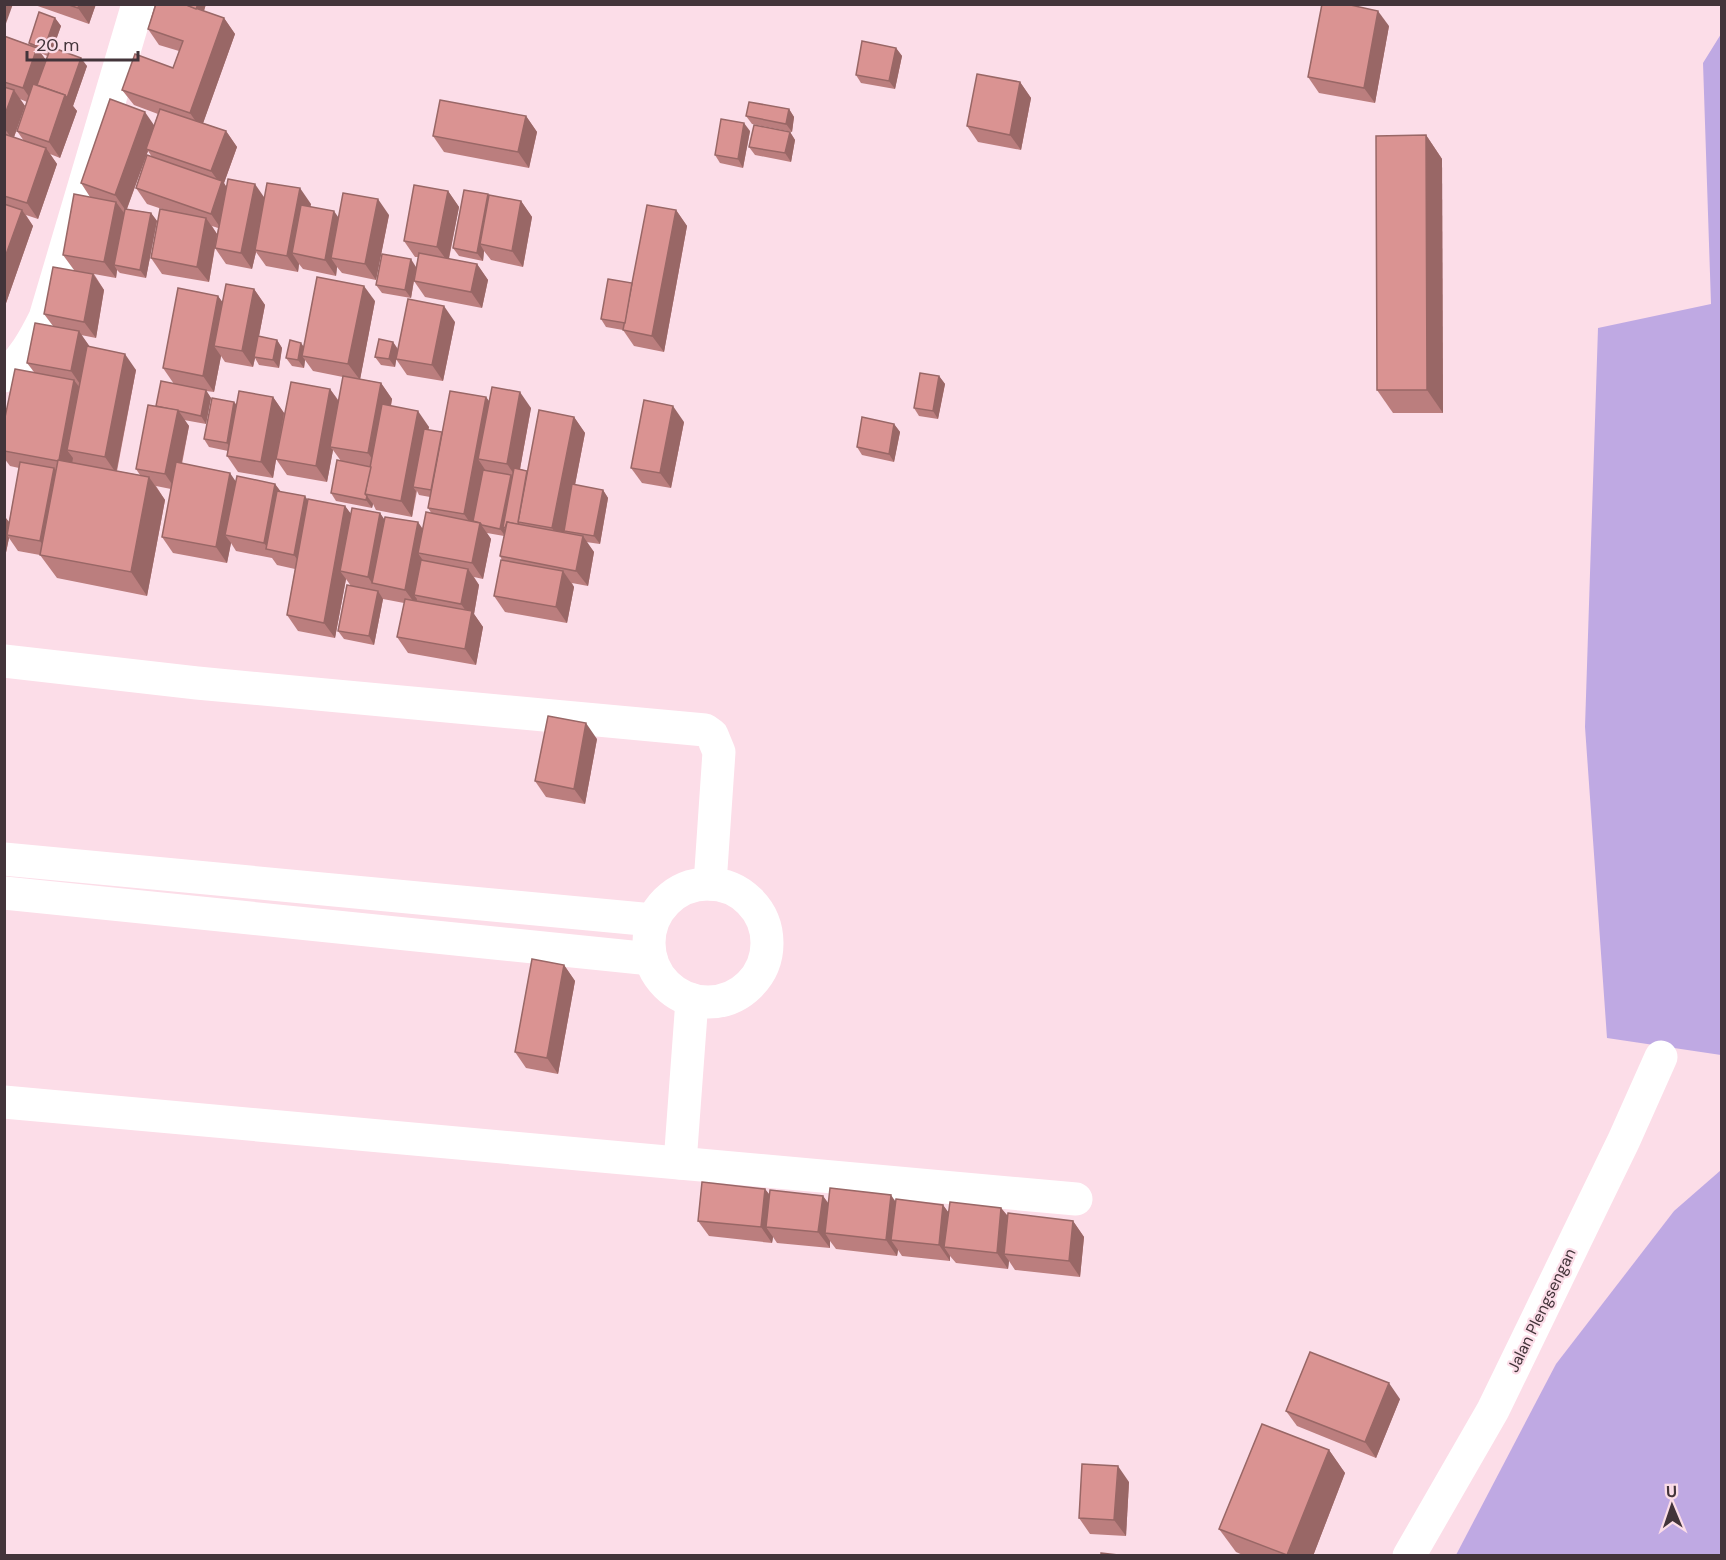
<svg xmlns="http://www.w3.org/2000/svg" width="1726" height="1560" font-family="'DM Sans',sans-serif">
  <rect width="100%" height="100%" fill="#fcdde8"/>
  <!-- water -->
  <g fill="#bfa9e3">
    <polygon points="1721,34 1722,1055 1721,1055 1607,1038 1585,727 1598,328 1711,304 1703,63"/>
    <polygon points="1721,1170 1721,1555 1456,1555 1556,1364 1674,1211"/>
  </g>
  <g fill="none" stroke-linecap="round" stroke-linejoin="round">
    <!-- street -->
    <g stroke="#fff" stroke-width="33">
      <polyline points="4,661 197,683 705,730 712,735 719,752 710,884"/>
      <polyline points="4,859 653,920"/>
      <circle cx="708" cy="943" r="59"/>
      <polyline points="4,893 651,959"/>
      <polyline points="4,1102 1076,1199"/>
      <polyline points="680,1163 692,1000"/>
      <polyline points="1409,1556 1493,1410 1624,1140 1661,1057"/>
    </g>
    <!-- secondary -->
    <path stroke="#fff" stroke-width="33" d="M4,376C23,360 34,340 45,318L138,4"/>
  </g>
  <!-- wall -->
  <g fill="#bb7e7e" fill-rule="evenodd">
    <polygon points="32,4 96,4 89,24"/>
    <path d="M155,4H206L204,11L224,18L235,34L203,123L226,131L237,147L224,183L226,187L264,197L311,204L310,207L338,218L389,215L376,280L342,273L337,267L336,276L303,269L299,264L298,272L266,266L256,252L252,269L226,264L215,248L209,282L162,274L151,258L168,211L147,204L136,188L152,157L148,151L127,209L151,213L157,221L146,278L120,273L117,270L116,278L94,274L104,290L96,338L81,335L90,347L136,370L117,471L140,475L136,469L156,406L174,384L163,368L218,296L222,302L254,289L265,305L259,336L277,340L282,348L279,368L259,365L255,358L253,367L225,362L221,356L214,392L206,391L211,398L206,424L184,420L189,426L182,464L236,481L275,484L281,492L308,501L345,506L351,514L380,513L384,520L422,529L432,514L428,508L430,497L419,495L417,491L412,517L376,510L373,504L372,508L336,501L331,493L341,461L333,450L327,482L287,475L276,459L273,478L238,472L227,456L228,451L209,447L204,439L234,402L237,405L273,397L284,413L330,389L339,401L343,377L313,371L305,360L304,368L292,366L286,358L375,301L360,379L381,383L392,399L391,406L429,427L428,430L442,432L486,397L489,401L531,408L520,469L527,471L574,417L585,433L575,485L603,490L608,498L600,544L586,542L594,552L588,586L572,583L574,587L567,623L505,612L494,596L502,560L500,556L504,536L487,533L491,539L483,579L474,577L479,585L474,614L483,627L476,665L408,653L397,637L404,603L383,599L374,645L344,639L338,631L351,586L346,579L335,638L298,631L287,615L295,569L277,565L272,558L236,551L231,543L227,563L173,553L162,537L171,489L156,486L165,500L147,596L57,578L40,555L18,551L9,538L4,562V517L9,522L19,468L10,466L4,458V422L34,372L27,363L53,326L44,314L74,270L63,255L90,197L81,183L154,125L158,114L134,105L122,90L173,68L179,51L159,45L148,29ZM212,226L218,228L217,234Z"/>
    <path d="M55,18L61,26L53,48L87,66L73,106L77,111L60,158L50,154L57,164L38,219L26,215L33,226L5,306L4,36L30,45L29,43ZM41,53L47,56L46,60ZM20,99L27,102L17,131L24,141L14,137L25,106Z"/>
    <polygon points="1389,26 1375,103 1319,93 1308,77"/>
    <polygon points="896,48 902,56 895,89 861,83 856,75"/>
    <polygon points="1020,82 1031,98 1021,150 978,142 967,126"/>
    <polygon points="789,109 794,117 792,132 752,124 746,116"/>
    <polygon points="526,116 537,132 529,168 444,152 433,136"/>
    <polygon points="750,131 743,168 720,163 715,155"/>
    <polygon points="790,132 795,140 791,162 755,155 749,147"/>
    <polygon points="1426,135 1442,159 1443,413 1393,413 1377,390"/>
    <polygon points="448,191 459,207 449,259 477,264 488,280 482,308 425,297 414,281 411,298 382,293 376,285 416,267 418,257 415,257 404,241"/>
    <polygon points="489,196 521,201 532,217 523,267 491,260 484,251 483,261 459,256 453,248"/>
    <polygon points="676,210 687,226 664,352 634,346 623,330 606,327 601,319 632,283"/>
    <polygon points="455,322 443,381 407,375 396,359 395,367 381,365 375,357 393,342 398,349"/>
    <polygon points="939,376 945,384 938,419 919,416 914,408"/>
    <polygon points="684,422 671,488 642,483 631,468"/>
    <polygon points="894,424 900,432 894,462 862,455 857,447"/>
    <polygon points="597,739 585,804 546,797 535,781"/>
    <polygon points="564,965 575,981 558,1074 526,1068 515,1052"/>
    <polygon points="765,1189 770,1195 823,1196 829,1204 896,1202 943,1205 948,1212 1001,1208 1008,1216 1073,1221 1084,1237 1080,1277 1015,1270 1009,1261 1008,1269 956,1263 950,1256 950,1261 902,1256 898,1250 897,1256 836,1249 830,1241 830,1248 777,1243 773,1237 772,1243 709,1236 698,1221"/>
    <polygon points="1400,1399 1376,1458 1297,1426 1286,1411"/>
    <polygon points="1329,1450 1345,1473 1313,1556 1245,1556 1236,1552 1219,1529"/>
    <polygon points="1129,1482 1126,1536 1090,1534 1079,1518"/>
  </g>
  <!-- shaded-wall -->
  <g fill="#996766">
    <polygon points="5,4 13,4 4,29"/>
    <polygon points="79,4 96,4 89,24 78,8"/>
    <polygon points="198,4 206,4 201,20 195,12"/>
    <polygon points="1378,11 1389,26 1375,103 1364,88"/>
    <polygon points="55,18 61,26 50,57 44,49"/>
    <polygon points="224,18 235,34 201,129 190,113"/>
    <polygon points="37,48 48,63 34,104 23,88"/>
    <polygon points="896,48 902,56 895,89 889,81"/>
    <polygon points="81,58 87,66 73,106 77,111 60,158 49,142 65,95"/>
    <polygon points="1020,82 1031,98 1021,150 1010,135"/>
    <polygon points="14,90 25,106 13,140 4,128 4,117"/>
    <polygon points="789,109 794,117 792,132 786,124"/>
    <polygon points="145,112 156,128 146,149 148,151 126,211 115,195"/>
    <polygon points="526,116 537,132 529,168 518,152"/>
    <polygon points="744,123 750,131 743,168 738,159"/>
    <polygon points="226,131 237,147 224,183 233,197 222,230 211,214 221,185 211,171"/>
    <polygon points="790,132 795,140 791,162 785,153"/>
    <polygon points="1426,135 1442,159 1443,413 1427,390"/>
    <polygon points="46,148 57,164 38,219 27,203"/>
    <polygon points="255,184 266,200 255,250 256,252 252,269 241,253"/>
    <polygon points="300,188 311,204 301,255 292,253 299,264 298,272 287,256"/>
    <polygon points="448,191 459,207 448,262 437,247"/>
    <polygon points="488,194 494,202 480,244 484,251 483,261 477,253"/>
    <polygon points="378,199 389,215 376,280 365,264"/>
    <polygon points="521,201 532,217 523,267 512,251"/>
    <polygon points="116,202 127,217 114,265 117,270 116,278 104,262"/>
    <polygon points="22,210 33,226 5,306 4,260"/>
    <polygon points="676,210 687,226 664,352 652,336"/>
    <polygon points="334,211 345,227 331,258 337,267 336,276 325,260"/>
    <polygon points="151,213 157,221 146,278 140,270"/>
    <polygon points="206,218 217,234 209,282 197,267"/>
    <polygon points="411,259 416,267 411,298 405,290"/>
    <polygon points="477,264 488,280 482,308 471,292"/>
    <polygon points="93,274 104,290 96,338 84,322"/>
    <polygon points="364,286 375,301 360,380 348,364"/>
    <polygon points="254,289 265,305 255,357 254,357 255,358 253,367 242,351"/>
    <polygon points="218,296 229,311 214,346 221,356 214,392 203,376"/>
    <polygon points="444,306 455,322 443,381 432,365"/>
    <polygon points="79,331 90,347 82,387 71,371"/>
    <polygon points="277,340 282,348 279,368 273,360"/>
    <polygon points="393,342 398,350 395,367 389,359"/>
    <polygon points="301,343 307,351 302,356 305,360 304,368 298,360"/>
    <polygon points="125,354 136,370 116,473 105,457"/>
    <polygon points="939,376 945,384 938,419 933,411"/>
    <polygon points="74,380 85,395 67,450 73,458 70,477 59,461"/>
    <polygon points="381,383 392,399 379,469 368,453"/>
    <polygon points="330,389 341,405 330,447 333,450 327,482 316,466"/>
    <polygon points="206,390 211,398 206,424 201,416"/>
    <polygon points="520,392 531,408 518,480 507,464"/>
    <polygon points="273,397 284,413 273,478 261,462"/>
    <polygon points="486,397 497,413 478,459 486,471 475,530 464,514"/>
    <polygon points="234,402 240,410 232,451 227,443"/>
    <polygon points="673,406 684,422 671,488 660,473"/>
    <polygon points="178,410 189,426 176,490 165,474"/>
    <polygon points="418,411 429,427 417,488 413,487 416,491 412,517 401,501"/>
    <polygon points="574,417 585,433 566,531 564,531 565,533 563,544 552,528"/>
    <polygon points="894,424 900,432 894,462 889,454"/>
    <polygon points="54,468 66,484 52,557 40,541"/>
    <polygon points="230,473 241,489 225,535 231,543 227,563 216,547"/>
    <polygon points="511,475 516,483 503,527 507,532 506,537 500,529"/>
    <polygon points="149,477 165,500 147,596 131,572"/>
    <polygon points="275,484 286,499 269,550 264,543"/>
    <polygon points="603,490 608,498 600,544 594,536"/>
    <polygon points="305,496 316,512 305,570 294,555"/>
    <polygon points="367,496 373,504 372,508 366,500"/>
    <polygon points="345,506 357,522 340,571 346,579 335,638 324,623"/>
    <polygon points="380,513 391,529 372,583 368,577"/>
    <polygon points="6,518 12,526 7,535 9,538 4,562 4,526"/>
    <polygon points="418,522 429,538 418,553 424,562 414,595 417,599 416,605 405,590"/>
    <polygon points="480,523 491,539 483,579 472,563"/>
    <polygon points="583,536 594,552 588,586 576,571"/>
    <polygon points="468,569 479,585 474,614 483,627 476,665 465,649 471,618 461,604"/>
    <polygon points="563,571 574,587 567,623 556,607"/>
    <polygon points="378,591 383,599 374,645 369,636"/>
    <polygon points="586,723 597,739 585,804 574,789"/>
    <polygon points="564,965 575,981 558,1074 547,1058"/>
    <polygon points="765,1189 776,1204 766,1227 773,1237 772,1243 761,1227"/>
    <polygon points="891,1195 902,1211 891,1240 898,1250 897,1256 886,1240"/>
    <polygon points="823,1196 834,1212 825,1233 830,1241 830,1248 818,1232"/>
    <polygon points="943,1205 954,1220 944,1247 950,1256 950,1261 939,1245"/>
    <polygon points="1001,1208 1013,1223 1004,1254 1009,1261 1008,1269 997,1253"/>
    <polygon points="1073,1221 1084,1237 1080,1277 1069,1261"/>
    <polygon points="1389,1383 1400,1399 1376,1458 1365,1442"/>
    <polygon points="1329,1450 1345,1473 1313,1556 1287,1555"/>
    <polygon points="1118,1466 1129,1482 1126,1536 1114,1520"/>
  </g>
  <!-- building -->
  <g fill="#da9392" stroke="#996766" stroke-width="1.5">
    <polygon points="66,4 79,4 78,8"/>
    <polygon points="156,4 184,4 224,18 190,113 122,90 135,54 173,68 183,41 148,29"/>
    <polygon points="184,4 198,4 196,9"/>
    <polygon points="1322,4 1346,4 1378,11 1364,88 1308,77"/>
    <polygon points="39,12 55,18 44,49 29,43"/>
    <polygon points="4,36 37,48 23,88 4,82"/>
    <polygon points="862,41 896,48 889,81 856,75"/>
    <polygon points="51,47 81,58 67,98 65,95 37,85"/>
    <polygon points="977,74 1020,82 1010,135 967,126"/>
    <polygon points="33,84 65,95 49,142 17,131"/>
    <polygon points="4,87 14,90 4,117"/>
    <polygon points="110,99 145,112 115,195 81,183"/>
    <polygon points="440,100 526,116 518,152 433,136"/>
    <polygon points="749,102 789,109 786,124 746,116"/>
    <polygon points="160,109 226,131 211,171 146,149"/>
    <polygon points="721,119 744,123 738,159 715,155"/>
    <polygon points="754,125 790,132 785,153 749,147"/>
    <polygon points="4,134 46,148 27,203 4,196"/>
    <polygon points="1426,135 1427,390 1377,390 1376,136"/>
    <polygon points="147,155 222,181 211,214 136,188"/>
    <polygon points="228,179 255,184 241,253 215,248"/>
    <polygon points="267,183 300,188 287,256 255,250"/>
    <polygon points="414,185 448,191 437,247 404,241"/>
    <polygon points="464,190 488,194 477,253 453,248"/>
    <polygon points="343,193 378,199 365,264 331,258"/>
    <polygon points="74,194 116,202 104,262 63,255"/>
    <polygon points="489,195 521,201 512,251 480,244"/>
    <polygon points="4,204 22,210 4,260"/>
    <polygon points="301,205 334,211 325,260 292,253"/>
    <polygon points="647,205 676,210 652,336 623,330"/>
    <polygon points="125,209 151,213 140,270 114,265"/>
    <polygon points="160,209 206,218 197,267 151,258"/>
    <polygon points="419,253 477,264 471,292 414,281"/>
    <polygon points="382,254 411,259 405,290 376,285"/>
    <polygon points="53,267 93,274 84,322 44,314"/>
    <polygon points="317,277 364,286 348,364 302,356"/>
    <polygon points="608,279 632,283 625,323 601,319"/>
    <polygon points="226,284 254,289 242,351 214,346"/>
    <polygon points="178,288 218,296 203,376 163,368"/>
    <polygon points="408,299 444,306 432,365 396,359"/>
    <polygon points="35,323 79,331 71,371 27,363"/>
    <polygon points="258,336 277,340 273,360 254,357"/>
    <polygon points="379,339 393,342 389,359 375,357"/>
    <polygon points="290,340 301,343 298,360 286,358"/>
    <polygon points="87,346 125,354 105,457 67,450"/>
    <polygon points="15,369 74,380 59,460 58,461 4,451 4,422"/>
    <polygon points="920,373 939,376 933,411 914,408"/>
    <polygon points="343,376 381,383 368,453 330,447"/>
    <polygon points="161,381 206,390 201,416 156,406"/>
    <polygon points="291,382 330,389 316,466 276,459"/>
    <polygon points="492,387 520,392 507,464 478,459"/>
    <polygon points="239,391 273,397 261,462 227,456"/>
    <polygon points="450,391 486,397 464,514 428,508"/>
    <polygon points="212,398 234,402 227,443 204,439"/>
    <polygon points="644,400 673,406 660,473 631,468"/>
    <polygon points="382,404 418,411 401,501 365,494"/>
    <polygon points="148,405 178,410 165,474 136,469"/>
    <polygon points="539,410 574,417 552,528 518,522"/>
    <polygon points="862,417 894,424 889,454 857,447"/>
    <polygon points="424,429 442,432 431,490 413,487"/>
    <polygon points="58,460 149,477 131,572 40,555"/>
    <polygon points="337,460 371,467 365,494 367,496 366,500 331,493"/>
    <polygon points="20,462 54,468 40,541 7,535"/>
    <polygon points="176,462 230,473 216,547 162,537"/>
    <polygon points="514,468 527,471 518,522 519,525 507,522 505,528 503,527"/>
    <polygon points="483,470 511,475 500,529 482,525 480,523 473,521"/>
    <polygon points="237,476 275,484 264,543 225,535"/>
    <polygon points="572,484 603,490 594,536 564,531"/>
    <polygon points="277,491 305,496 294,555 266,549"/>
    <polygon points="308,499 345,506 324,623 287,615"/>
    <polygon points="352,508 380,513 368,577 340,571"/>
    <polygon points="426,512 480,523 472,563 418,553"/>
    <polygon points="385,517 418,522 405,590 372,583"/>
    <polygon points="507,522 583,536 576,571 500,556"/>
    <polygon points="421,560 468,569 461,604 414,595"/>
    <polygon points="501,560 563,571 556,607 494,596"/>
    <polygon points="347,585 378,591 369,636 338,631"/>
    <polygon points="405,599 472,611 465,649 397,637"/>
    <polygon points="548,716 586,723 574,789 535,781"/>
    <polygon points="532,959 564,965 547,1058 515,1052"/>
    <polygon points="702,1182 765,1189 761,1227 698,1221"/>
    <polygon points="830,1188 891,1195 886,1240 825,1233"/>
    <polygon points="770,1190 823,1196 818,1232 766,1227"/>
    <polygon points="896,1199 943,1205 939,1245 891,1240"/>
    <polygon points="950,1202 1001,1208 997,1253 944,1247"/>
    <polygon points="1008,1213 1073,1221 1069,1261 1004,1254"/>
    <polygon points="1310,1352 1389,1383 1365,1442 1286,1411"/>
    <polygon points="1262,1424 1329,1450 1287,1555 1219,1529"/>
    <polygon points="1082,1464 1118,1466 1114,1520 1079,1518"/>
    <polygon points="1101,1553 1127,1556 1101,1556"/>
  </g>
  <g text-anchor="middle" stroke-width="4.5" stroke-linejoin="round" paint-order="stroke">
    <!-- street labels -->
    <g font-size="16" fill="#43343a" stroke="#fcdde8">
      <text transform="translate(1541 1310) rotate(-64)" y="6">Jalan Plengsengan</text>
    </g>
  </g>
  <!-- border -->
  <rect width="1726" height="1560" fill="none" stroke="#43343a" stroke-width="12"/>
  <!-- north arrow -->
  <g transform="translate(1672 1506) rotate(358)" stroke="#fcdde8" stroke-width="4.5" paint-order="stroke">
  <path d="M0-4.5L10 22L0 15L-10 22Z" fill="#43343a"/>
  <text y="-9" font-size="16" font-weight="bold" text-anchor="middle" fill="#43343a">U</text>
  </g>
  <!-- scale -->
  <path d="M27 51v9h111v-9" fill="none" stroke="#43343a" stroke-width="3"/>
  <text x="36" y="51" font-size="18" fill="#43343a" stroke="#fcdde8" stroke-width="4.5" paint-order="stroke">20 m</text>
</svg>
